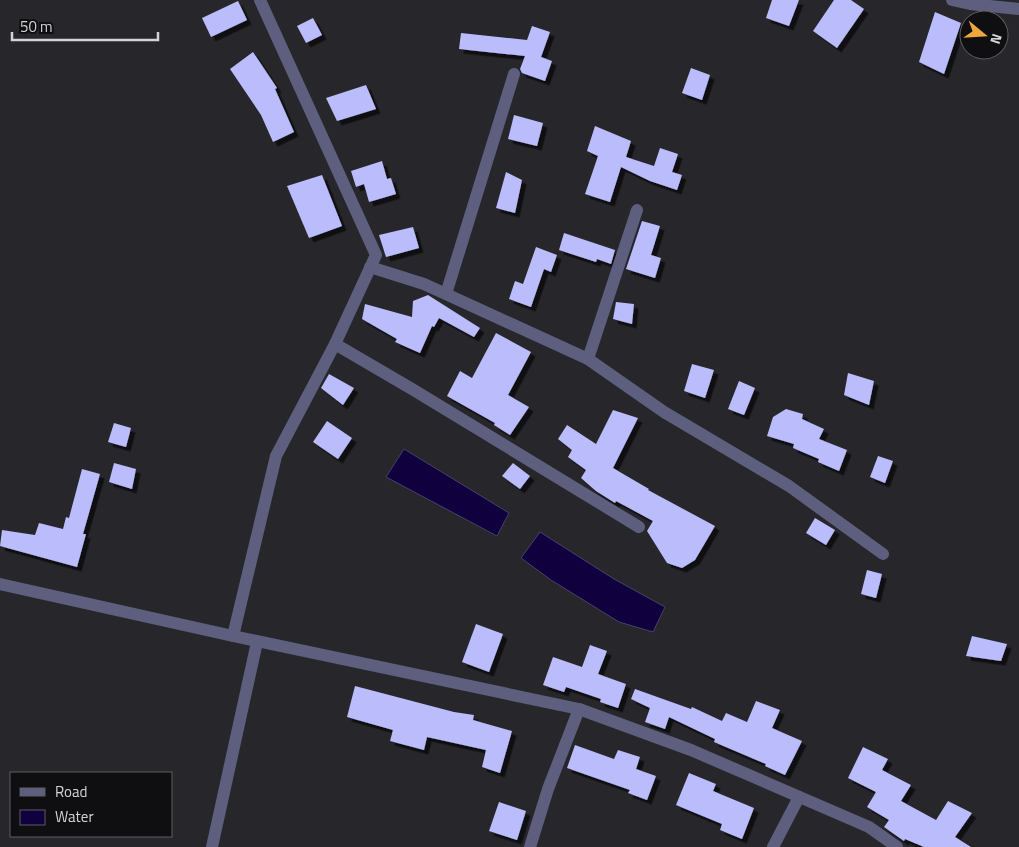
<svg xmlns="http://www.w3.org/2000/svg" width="1019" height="847" font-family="'Titillium Web',sans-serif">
  <defs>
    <filter id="shadow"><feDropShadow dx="4.5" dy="4.5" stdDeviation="0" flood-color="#0009"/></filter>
  </defs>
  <rect width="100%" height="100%" fill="#26262b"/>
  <!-- water -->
  <g fill="#10003e" stroke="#4b406c">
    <polygon points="404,449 509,513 497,536 386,477"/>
    <polygon points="540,532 614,579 665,607 653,632 619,622 551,580 521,558"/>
  </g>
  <!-- building -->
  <g fill="#babcfc" filter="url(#shadow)">
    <polygon points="772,0 799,0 789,26 766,18"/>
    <polygon points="834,0 851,0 864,9 837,48 813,31"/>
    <polygon points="238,1 247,20 211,37 202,18"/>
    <polygon points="935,12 961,23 944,74 919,62"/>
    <polygon points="313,18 322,35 306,43 297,26"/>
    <polygon points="532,26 550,32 541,57 552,61 545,81 522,73 520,69 525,56 459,49 461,33 527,40"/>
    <polygon points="253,52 277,88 275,89 294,132 273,142 261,115 230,69"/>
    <polygon points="691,68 710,75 702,100 682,93"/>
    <polygon points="366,85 376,109 337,121 326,98"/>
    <polygon points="514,115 543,123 537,146 508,139"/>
    <polygon points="595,126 631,141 626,157 654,166 660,148 678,154 672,172 682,175 677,190 650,181 621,167 610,202 585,194 598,156 587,151"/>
    <polygon points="382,161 387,179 391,178 396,194 369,202 364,184 356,187 351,171"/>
    <polygon points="506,172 522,180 515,213 496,208"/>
    <polygon points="322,175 342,226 309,238 287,186"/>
    <polygon points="642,221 660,226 651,255 661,258 655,278 626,269"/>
    <polygon points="413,227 419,248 386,257 379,235"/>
    <polygon points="564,233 615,250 611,264 597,259 596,262 559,250"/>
    <polygon points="536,247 557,255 551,272 544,269 531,307 509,299 515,281 523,284"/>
    <polygon points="428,295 480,328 474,337 439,318 434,327 432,326 420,353 395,342 397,339 362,319 365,304 412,317 413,301"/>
    <polygon points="616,302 634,304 632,324 613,319"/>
    <polygon points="496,333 531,352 508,395 529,407 510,435 494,425 495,423 447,396 460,371 472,378"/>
    <polygon points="692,364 714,370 705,398 684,391"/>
    <polygon points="848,373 874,381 869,405 844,395"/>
    <polygon points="329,374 354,388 343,405 321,388"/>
    <polygon points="739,381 755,388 744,415 728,409"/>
    <polygon points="786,409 803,414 802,419 824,429 819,439 847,450 839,471 818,462 819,459 793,448 794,444 767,436 773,417"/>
    <polygon points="613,410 638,418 613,468 649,489 648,490 715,526 695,560 682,568 667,563 647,531 653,521 616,501 615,503 596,491 581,478 586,470 568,457 572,450 558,439 567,425 596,444"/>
    <polygon points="327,421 352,438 338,459 313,442"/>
    <polygon points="114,423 131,428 126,447 108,442"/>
    <polygon points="878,456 893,461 885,483 870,477"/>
    <polygon points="114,463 136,469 132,489 109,482"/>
    <polygon points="513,463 530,476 520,489 502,476"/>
    <polygon points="82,469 100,474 83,534 86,534 77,567 0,546 2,530 35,535 39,523 63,529 66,517 69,518"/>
    <polygon points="815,518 835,530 826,545 806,533"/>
    <polygon points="867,570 882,574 876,598 861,594"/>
    <polygon points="476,624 503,634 489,672 462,662"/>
    <polygon points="972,636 1007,644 1001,661 966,656"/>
    <polygon points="590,645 607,651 598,674 626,684 618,708 600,702 601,699 566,687 564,692 543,685 553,657 582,667"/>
    <polygon points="355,686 454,712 474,715 473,720 512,731 500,773 482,767 486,750 427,737 424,750 390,741 393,730 347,717"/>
    <polygon points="635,689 691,709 692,707 722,721 726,713 747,722 756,701 780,710 772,728 802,741 785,775 765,766 766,764 714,742 715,739 669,717 665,729 645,722 650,708 631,699"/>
    <polygon points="575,745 614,759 618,750 640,757 636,769 656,776 647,800 628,793 630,790 567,768"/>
    <polygon points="863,747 888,759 882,770 911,785 901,801 936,820 948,801 972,813 955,837 971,847 924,847 905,839 904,841 884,827 889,820 867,807 876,792 848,778"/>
    <polygon points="689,773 716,784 713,791 754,808 742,839 720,830 722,824 676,805"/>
    <polygon points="499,802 526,811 517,840 489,831"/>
  </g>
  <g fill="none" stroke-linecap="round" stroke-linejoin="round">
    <!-- minor -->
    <g stroke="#5e5f7f" stroke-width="12">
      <polyline points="952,0 970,4 1019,9"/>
      <polyline points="370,267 424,284 588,359 664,412 789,486 883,554"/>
      <polyline points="446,294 514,74"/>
      <polyline points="335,344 412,389 639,527"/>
      <polyline points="588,359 637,210"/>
      <polyline points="0,584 233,636 579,709 691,750 869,827 897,847"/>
      <polyline points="233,636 276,456 335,344 376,255 260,0"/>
      <polyline points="212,847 257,642"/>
      <polyline points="530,847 548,789 579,709"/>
      <polyline points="773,847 799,797"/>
    </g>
  </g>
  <!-- legend -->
  <rect x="10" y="772" width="162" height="65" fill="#0f0f12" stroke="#5e5e61"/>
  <rect x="20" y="788" width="25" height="8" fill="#5e5f7f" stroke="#5e5e61"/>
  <text x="55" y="797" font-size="15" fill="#d4d4d7">Road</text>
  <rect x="20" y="810" width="25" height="15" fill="#10003e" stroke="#5e5e61"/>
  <text x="55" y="822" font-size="15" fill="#d4d4d7">Water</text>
  <!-- north arrow -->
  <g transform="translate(984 35) rotate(108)"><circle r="24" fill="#0f0f12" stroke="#5e5e61"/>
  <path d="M0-4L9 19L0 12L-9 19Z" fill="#eea73d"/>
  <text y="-8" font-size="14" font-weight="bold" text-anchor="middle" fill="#d4d4d7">N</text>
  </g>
  <!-- scale -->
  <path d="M12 32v8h146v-8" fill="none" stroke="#d4d4d7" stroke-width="2.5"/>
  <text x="20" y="32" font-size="15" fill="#d4d4d7" stroke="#0f0f12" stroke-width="4" paint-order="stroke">50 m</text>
</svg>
